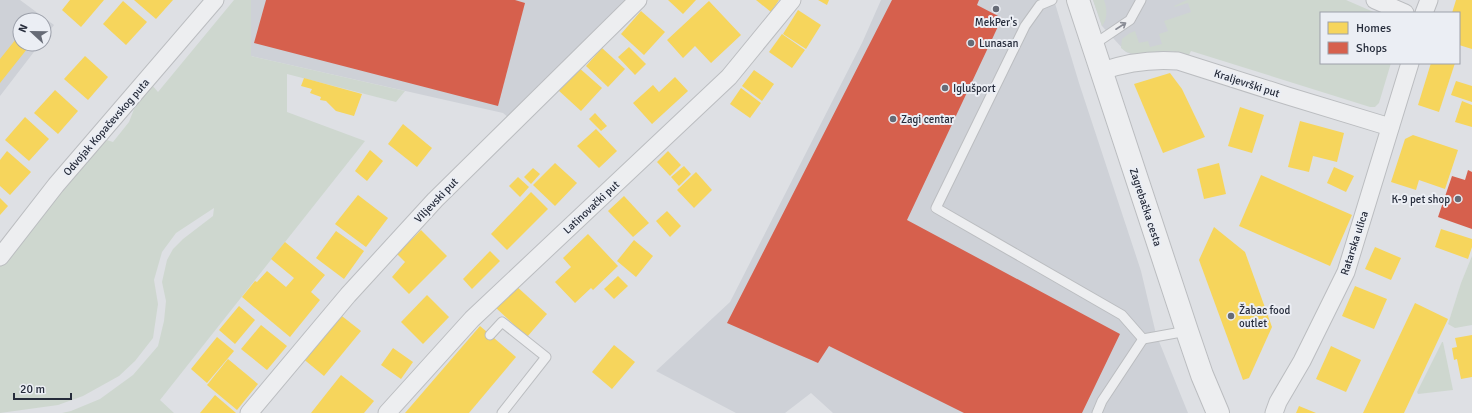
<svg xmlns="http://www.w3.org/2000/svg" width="1472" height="413" font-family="Signika,sans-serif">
  <rect width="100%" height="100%" fill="#dee0e4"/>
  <!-- built -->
  <g fill="#ced1d7">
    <polygon points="0,0 20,0 54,25 44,38 44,20 20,20 20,44 40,44 0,96"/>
    <polygon points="251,0 633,0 515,123 503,113 251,56"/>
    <polygon points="881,0 1054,0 1079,83 1141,271 1156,334 1188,413 833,413 811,393 785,413 736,413 656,371 730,302 862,43"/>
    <polygon points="1093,0 1193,0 1189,55 1174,51 1133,55 1126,52 1102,26"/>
  </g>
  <!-- green -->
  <g fill="#ced7cf">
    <polygon points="234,0 251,0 251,56 405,91 396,102 287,74 287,112 365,141 160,400 174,413 62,413 71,411 100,399 133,375 158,346 164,321 166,301 162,282 167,260 173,249 183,239 213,216 214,208 176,233 162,252 154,280 158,304 153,338 135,361 119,376 83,396 58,405 0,413 0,266 80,168 107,140 113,142 129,122 134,109 152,85 158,92"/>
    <path d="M1093,0H1104C1107,8 1108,19 1102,26Z"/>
    <path d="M1187,0H1346L1376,13H1321V63H1391L1379,103L1375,107H1370L1191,51L1189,55C1181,52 1173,51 1164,51C1149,52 1133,59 1121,48L1122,39L1130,33L1135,31L1139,43L1148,41L1150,47L1162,44L1159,34L1168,31L1164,21L1191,12L1188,3L1175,7L1174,6Z"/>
    <polygon points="1472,256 1472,325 1455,328 1448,324 1461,283"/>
    <polygon points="1442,342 1443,342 1453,390 1418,394 1417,392"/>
  </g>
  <!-- homes -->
  <g fill="#f6d55c">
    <polygon points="70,0 104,0 81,27 62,10"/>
    <polygon points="134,0 173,0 156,19"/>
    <polygon points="668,0 696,0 683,14"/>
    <polygon points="756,0 779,0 771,12"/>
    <polygon points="818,0 829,0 827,5"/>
    <polygon points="1456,0 1472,0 1472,49 1459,45 1459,13 1452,13"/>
    <polygon points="123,1 147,22 126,45 103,24"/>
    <polygon points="709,1 741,35 711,63 695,46 683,58 667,40"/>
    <polygon points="798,10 821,25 806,49 783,34"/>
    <polygon points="641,11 665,32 644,55 621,34"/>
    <polygon points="20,34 20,44 31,44 0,83 0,59"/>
    <polygon points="782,34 805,50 792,68 769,52"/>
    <polygon points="629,47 646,64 635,75 618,57"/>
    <polygon points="602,48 625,69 608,87 586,66"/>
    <polygon points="85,56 108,77 88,100 64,79"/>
    <polygon points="1431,63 1455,63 1439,112 1418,105"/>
    <polygon points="578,67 602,88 581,111 558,90"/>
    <polygon points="754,70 774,84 762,101 742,86"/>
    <polygon points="1170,73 1182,89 1205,137 1163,153 1134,84"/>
    <polygon points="675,77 688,91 652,124 633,103 653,85 659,92"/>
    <polygon points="304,78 362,94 354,116 336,111 326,101 320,100 321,97 310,93 312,89 301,86"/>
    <polygon points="1456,81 1472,86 1472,102 1451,95"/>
    <polygon points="741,88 761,103 750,118 730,104"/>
    <polygon points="55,90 78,111 58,134 34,113"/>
    <polygon points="1462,101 1472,105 1472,127 1455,122"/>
    <polygon points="1240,107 1264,115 1252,153 1228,146"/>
    <polygon points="595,113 607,126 601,131 589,119"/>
    <polygon points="25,117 49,139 29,161 5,140"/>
    <polygon points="1300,121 1344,133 1337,162 1313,156 1309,172 1288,167"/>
    <polygon points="403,124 432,148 417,167 388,144"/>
    <polygon points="596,129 617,151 599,168 577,146"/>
    <polygon points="1413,135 1458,150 1445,189 1419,180 1416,190 1391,182 1405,139"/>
    <polygon points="370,150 383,161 367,181 355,171"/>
    <polygon points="7,151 31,172 10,195 0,186 0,160"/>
    <polygon points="668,151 681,165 670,176 657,162"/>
    <polygon points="555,163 577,183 555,206 533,185"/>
    <polygon points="1219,163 1226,194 1204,199 1197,169"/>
    <polygon points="684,166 691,174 679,186 671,177"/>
    <polygon points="1334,167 1354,176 1346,192 1327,183"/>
    <polygon points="533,168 540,174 531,184 524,177"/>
    <polygon points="696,172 712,190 694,208 677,190"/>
    <polygon points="1261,175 1352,215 1330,266 1239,226"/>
    <polygon points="518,177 529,187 520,197 509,186"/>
    <polygon points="531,192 548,209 507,250 491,234"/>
    <polygon points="358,195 388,218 366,247 335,224"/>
    <polygon points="624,196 649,223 633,237 608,211"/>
    <polygon points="0,198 8,206 0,215"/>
    <polygon points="667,211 681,226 670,237 656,221"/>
    <polygon points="1214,227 1245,252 1272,327 1249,378 1243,380 1199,260"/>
    <polygon points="1441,229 1472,239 1472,247 1468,259 1435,247"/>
    <polygon points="421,230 447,256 409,294 392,277 405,262 397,254"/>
    <polygon points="336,231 364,251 344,279 316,258"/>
    <polygon points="588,234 618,266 593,290 591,288 575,303 555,282 571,267 563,258"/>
    <polygon points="634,240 653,256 636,277 617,261"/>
    <polygon points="285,242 325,275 311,292 320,300 290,337 242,297 255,281 257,282 267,271 286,287 294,278 271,259"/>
    <polygon points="1375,247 1401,258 1391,280 1365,269"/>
    <polygon points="490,251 500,261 472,289 463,279"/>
    <polygon points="618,276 628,286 614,299 604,289"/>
    <polygon points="515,285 547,314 527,337 495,307"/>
    <polygon points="1355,286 1387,299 1374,329 1342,316"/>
    <polygon points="427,295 449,317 423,344 401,322"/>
    <polygon points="1415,303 1448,319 1404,413 1363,413"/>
    <polygon points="239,306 255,320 235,344 219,330"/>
    <polygon points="338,313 361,331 324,376 301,357"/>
    <polygon points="261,325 287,346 267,370 241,349"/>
    <polygon points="480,326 516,357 469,413 405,413"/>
    <polygon points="1472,335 1472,377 1461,379 1457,359 1454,360 1452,348 1457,347 1455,338"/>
    <polygon points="217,337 234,351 207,383 191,369"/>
    <polygon points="614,345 635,362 612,389 592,372"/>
    <polygon points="1331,346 1361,360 1346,392 1316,379"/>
    <polygon points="393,348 413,362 401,379 381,365"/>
    <polygon points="228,359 258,384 237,410 207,385"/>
    <polygon points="341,375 374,401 364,413 311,413"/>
    <polygon points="215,395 236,413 200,413"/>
    <polygon points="1299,406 1316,413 1296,413"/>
  </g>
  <!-- shops -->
  <g fill="#d6604d">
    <polygon points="266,0 515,0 525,3 498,106 254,43"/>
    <polygon points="892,0 979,0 977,5 1002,18 907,220 1120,334 1082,413 964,413 829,346 818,363 727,323"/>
    <polygon points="1468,170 1472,172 1472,229 1438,217 1452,176 1465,180"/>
  </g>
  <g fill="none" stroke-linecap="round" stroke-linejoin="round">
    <defs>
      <g id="service">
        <polyline points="1052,0 1040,5 1025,26 936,208 1122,315 1143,339 1187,331"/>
        <polyline points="1093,45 1130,20 1141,0"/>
        <polyline points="490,335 502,322 546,357 502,413"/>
        <polyline points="1097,413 1102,401 1143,339"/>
      </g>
      <g id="minor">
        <polyline points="1375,0 1405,13"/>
        <polyline points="1424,13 1429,0"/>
        <path d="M1102,71C1125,63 1153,59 1178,61L1288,96L1390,127"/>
        <polyline points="0,257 56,185 215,0"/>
        <polyline points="249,413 348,295 435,200 638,0"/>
        <polyline points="387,413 472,319 729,77 792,0"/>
        <polyline points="1274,413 1278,402 1302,361 1346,272 1410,63"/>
      </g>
      <polyline id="tertiary" points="1078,0 1187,331 1202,375 1218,413"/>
    </defs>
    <!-- service casing -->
    <use href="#service" stroke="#bbbdc0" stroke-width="11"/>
    <!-- minor casing -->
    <use href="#minor" stroke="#bbbdc0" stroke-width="19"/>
    <!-- tertiary casing -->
    <use href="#tertiary" stroke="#bbbdc0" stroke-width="24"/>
    <!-- service -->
    <use href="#service" stroke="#edeef0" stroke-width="9"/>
    <!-- minor -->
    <use href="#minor" stroke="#edeef0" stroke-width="17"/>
    <!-- tertiary -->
    <use href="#tertiary" stroke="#edeef0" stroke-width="22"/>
  </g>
  <!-- one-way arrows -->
  <defs><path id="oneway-shaft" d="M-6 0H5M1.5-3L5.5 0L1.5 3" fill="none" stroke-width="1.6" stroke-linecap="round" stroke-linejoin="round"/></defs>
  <use stroke="#8a8d96" href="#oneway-shaft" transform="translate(1121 26) rotate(-33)"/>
  <!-- markers -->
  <g fill="#666b76" stroke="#ebeef4" stroke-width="1.5">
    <circle cx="996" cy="9" r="4"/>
    <circle cx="971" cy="43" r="4"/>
    <circle cx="945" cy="88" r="4"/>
    <circle cx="893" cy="119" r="4"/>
    <circle cx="1458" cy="199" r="4"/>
    <circle cx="1231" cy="316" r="4"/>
  </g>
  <g text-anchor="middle" stroke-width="4" stroke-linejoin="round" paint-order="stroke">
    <!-- poi labels -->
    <g font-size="11" fill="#262c3b" stroke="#ebeef4" text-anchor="start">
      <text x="996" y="26" text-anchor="middle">MekPer's</text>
      <text x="979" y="47">Lunasan</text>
      <text x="953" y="92">Iglušport</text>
      <text x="901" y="123">Zagi centar</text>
      <text x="1450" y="203" text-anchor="end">K-9 pet shop</text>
      <text x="1239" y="314">Žabac food<tspan x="1239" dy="13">outlet</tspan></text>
    </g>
    <!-- street labels -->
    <g font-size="11" fill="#262c3b" stroke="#ebeef4">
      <text transform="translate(1247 83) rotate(18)" y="4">Kraljevrški put</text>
      <text transform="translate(106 127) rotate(-49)" y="4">Odvojak Kopačevskog puta</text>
      <text transform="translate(436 200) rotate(-46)" y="4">Viljevski put</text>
      <text transform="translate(591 207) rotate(-43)" y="4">Latinovački put</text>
      <text transform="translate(1146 207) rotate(72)" y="4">Zagrebačka cesta</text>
      <text transform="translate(1354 243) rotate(-72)" y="4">Ratarska ulica</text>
    </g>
  </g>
  <!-- legend -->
  <rect x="1320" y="12" width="140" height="52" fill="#ebeef4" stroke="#9ca0aa"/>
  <rect x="1328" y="22" width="20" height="12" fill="#f6d55c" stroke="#9ca0aa"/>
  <text x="1356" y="32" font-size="12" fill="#262c3b">Homes</text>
  <rect x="1328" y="42" width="20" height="12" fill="#d6604d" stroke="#9ca0aa"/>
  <text x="1356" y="52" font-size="12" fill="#262c3b">Shops</text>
  <!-- north arrow -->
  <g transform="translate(32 32) rotate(292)"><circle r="19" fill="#ebeef4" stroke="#9ca0aa"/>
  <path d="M0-3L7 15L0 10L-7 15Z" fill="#666b76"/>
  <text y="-6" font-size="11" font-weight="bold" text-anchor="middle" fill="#262c3b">N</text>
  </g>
  <!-- scale -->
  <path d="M14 393v6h57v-6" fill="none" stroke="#262c3b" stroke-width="2"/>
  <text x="20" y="393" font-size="12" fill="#262c3b" stroke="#ebeef4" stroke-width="3" paint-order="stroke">20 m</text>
</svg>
